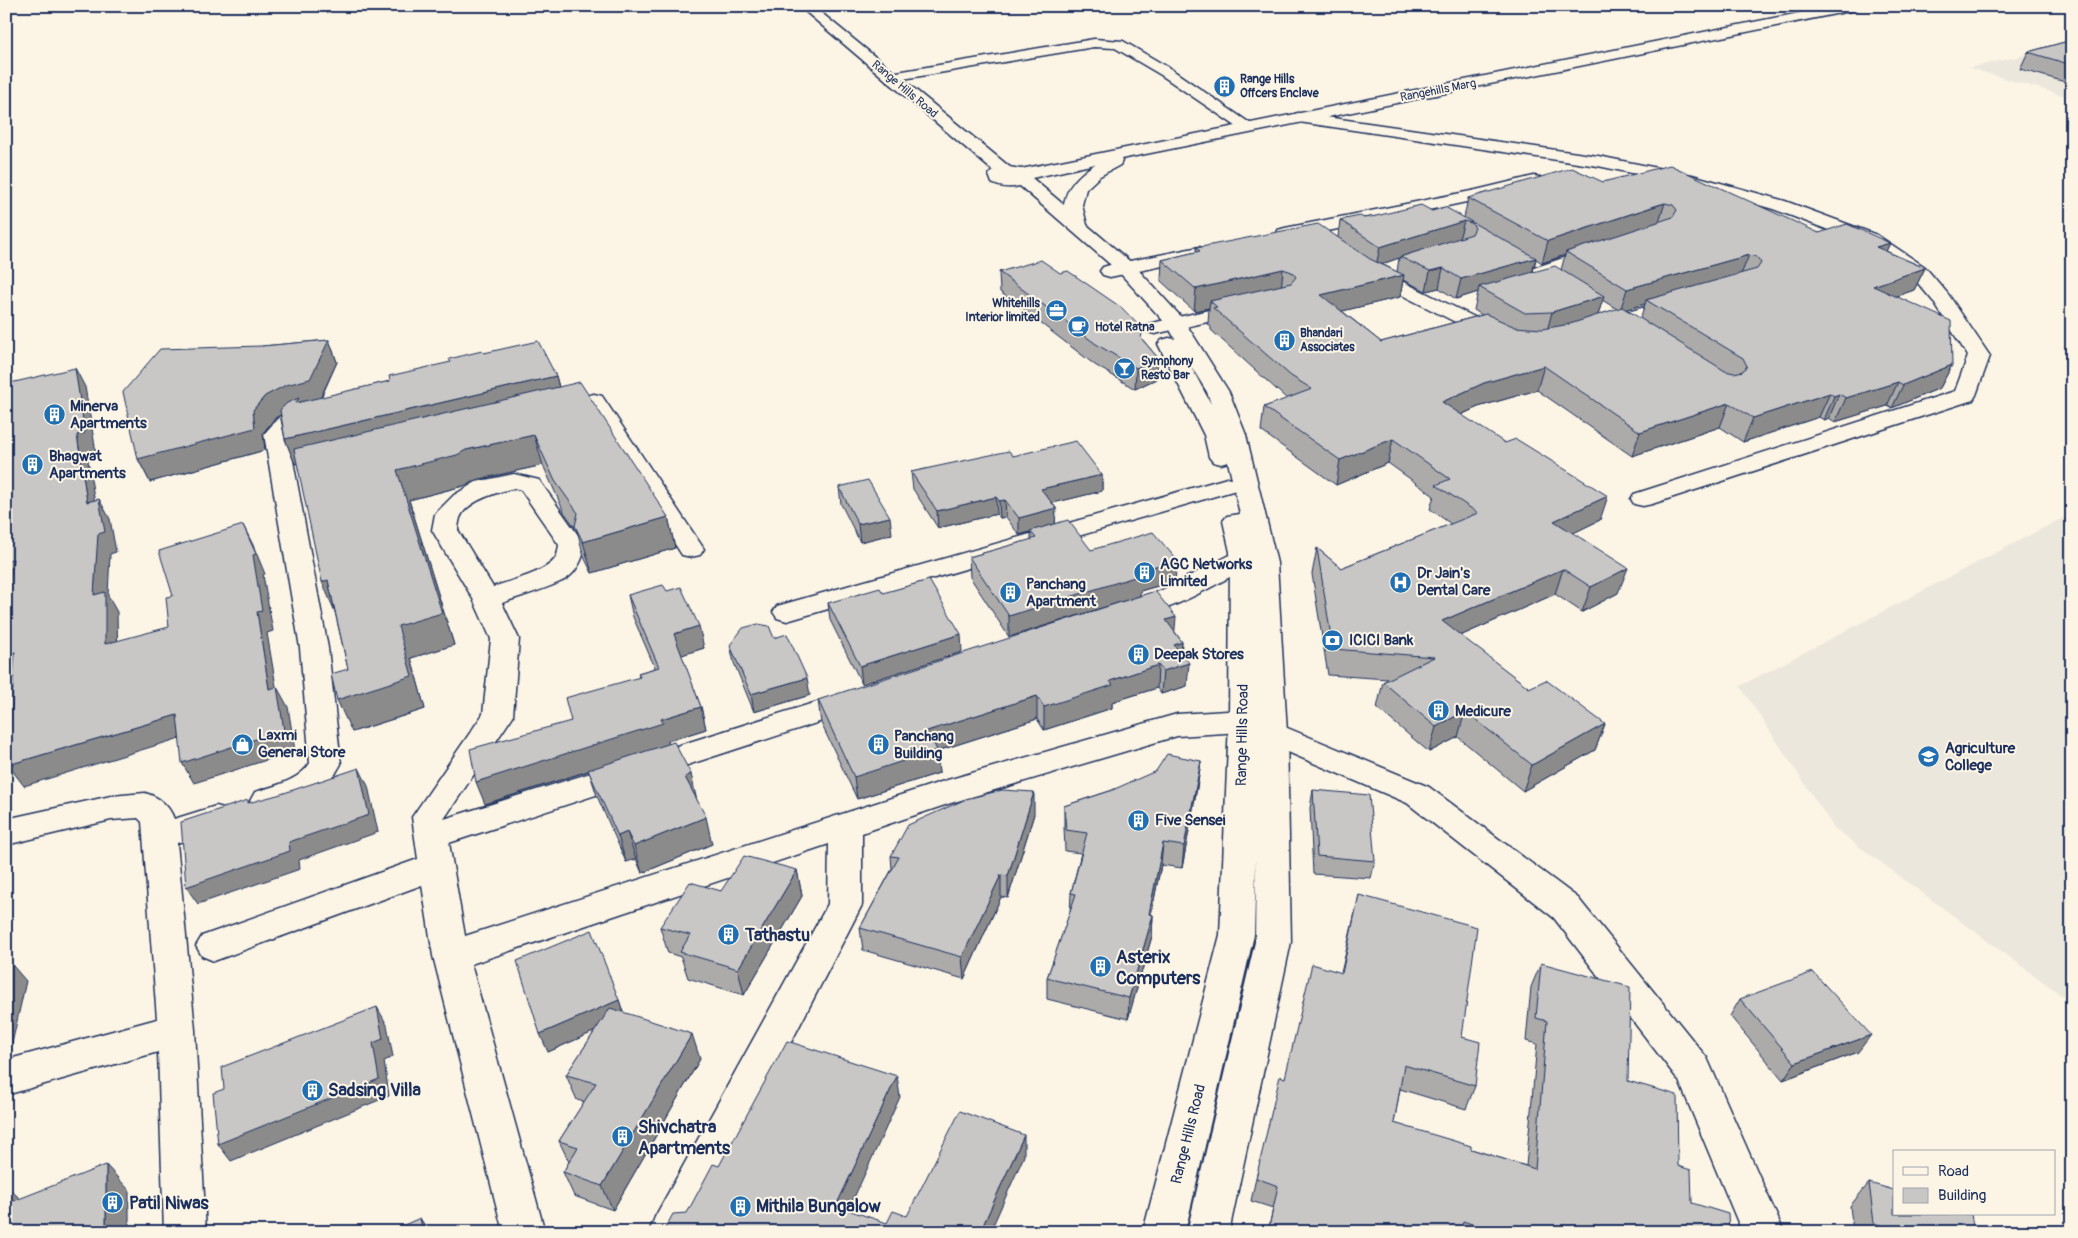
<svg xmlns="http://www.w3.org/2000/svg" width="2078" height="1238" font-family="Pangolin,sans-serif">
  <rect width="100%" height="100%" fill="#fcf5e5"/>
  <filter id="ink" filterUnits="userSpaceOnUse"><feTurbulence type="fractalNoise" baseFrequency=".02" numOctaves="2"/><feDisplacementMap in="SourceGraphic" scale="10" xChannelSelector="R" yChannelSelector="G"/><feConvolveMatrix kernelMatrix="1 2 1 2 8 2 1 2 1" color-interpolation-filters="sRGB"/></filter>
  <g filter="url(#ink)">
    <!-- built -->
    <g fill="#ece7dc">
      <polygon points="2072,44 2072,98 1969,68"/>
      <polygon points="2072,513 2072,1003 1834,828 1740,686"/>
    </g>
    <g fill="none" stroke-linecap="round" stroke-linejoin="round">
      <defs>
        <g id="minor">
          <polygon points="1094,39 1123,41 1171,69 1257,128 1255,131 1243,131 1161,75 1115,48 1094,47 891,81 886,80 884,77 886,74 891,73"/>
          <polygon points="1298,113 1598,156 1692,175 1785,201 1877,235 1925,267 1948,294 1990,356 1976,395 1973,400 1652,504 1643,506 1634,504 1631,499 1634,494 1955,391 1968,356 1933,301 1911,275 1863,243 1773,209 1689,185 1598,166 1292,121 1290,118 1292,115"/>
          <polygon points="1534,176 1540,177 1543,181 1540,185 1476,200 1285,240 1278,238 1276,234 1278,230 1285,228 1476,190"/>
          <polygon points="1598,246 1605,248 1607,252 1605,256 1541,278 1534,276 1531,272 1534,268"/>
          <polygon points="1199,247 1206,249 1208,253 1206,257 1110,277 1103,275 1100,271 1103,267 1110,265"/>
          <polygon points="1369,265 1505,332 1508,336 1505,340 1498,342 1491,340 1362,275 1359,271 1362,267"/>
          <polygon points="1678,297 1685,299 1688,303 1685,307 1599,333 1592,331 1589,327 1592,323"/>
          <polygon points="1244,302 1251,304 1254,308 1251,312 1155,334 1148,332 1145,328 1148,324"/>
          <polygon points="594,394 602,396 704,549 700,555 691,557 682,555 588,409 557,417 549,415 546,410 549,405"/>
          <path d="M316,404L324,406L327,411C320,421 299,420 288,434L328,648L341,764L328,786L303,801L266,813L255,810L250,801L255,792C274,786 299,781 310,763L300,648L264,434L280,416Z"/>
          <path d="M514,474L539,480L585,545C584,557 577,572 566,579C550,588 521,596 502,603L519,639L513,716L444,819L855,690L865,693L870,700L865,707L449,843L465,936L944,781L1177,714L1244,710L1429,787L1578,898L1707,1058L1784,1232H1742L1679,1081L1554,918L1407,803L1241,732L1177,736L951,803L862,833V905L693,1232H649L655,1217L828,904L829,844L471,964L545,1232H503L433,956L422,885L214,961L202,956L196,946L202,936L418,859L412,817L483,714L491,639L473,599L432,530L435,514L454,495L476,482ZM514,488L521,490L559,545C558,550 558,556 554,560C544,573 509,581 493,587L458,530C458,526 459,522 460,518C466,501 498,492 514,488Z"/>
          <polygon points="1227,478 1236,480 1239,485 1236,490 787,621 777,618 773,612 777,606"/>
          <path d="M1243,551L1252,553L1256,559L1252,565C1223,580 1149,626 1117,617L1113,611L1117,605L1160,591L1234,553Z"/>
          <path d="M145,793C159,797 169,805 174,819L216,806L227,809L232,818L227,827L177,843L195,1030L206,1232H164L158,1052L6,1095V1060L157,1019L142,822L138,818L111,820L6,845V819L111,796Z"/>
        </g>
        <polygon id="tertiary" points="799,6 813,6 1011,168 1014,172 1011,176 999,176"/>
        <path id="secondary" d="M1834,6H1861L1855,10L1121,159L1122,161L1120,165L1100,176L1086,189L1082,205L1087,225L1133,264L1183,319L1229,392L1246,435L1277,563L1287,733L1291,942L1229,1232H1187L1255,942L1256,859L1254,935L1185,1232H1143L1220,935L1229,721L1230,552L1223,521L1227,516L1240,514L1228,462L1221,464L1213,462L1209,457L1204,435L1158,344L1162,340L1169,338L1175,339L1168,326L1119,272L1020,186C1010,188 1001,188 992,183L989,175L992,171L1009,167L1021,169ZM1095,164C1080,174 1066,186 1064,205L1032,178ZM1189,363L1207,392L1211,404Z"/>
      </defs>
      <!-- minor casing -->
      <use href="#minor" stroke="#1b2f5e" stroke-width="3"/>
      <!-- tertiary casing -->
      <use href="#tertiary" stroke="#1b2f5e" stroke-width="3"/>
      <!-- secondary casing -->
      <use href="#secondary" stroke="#1b2f5e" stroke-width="3"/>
      <!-- minor -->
      <use href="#minor" fill="#fcf5e5" fill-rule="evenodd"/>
      <!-- tertiary -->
      <use href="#tertiary" fill="#fcf5e5" fill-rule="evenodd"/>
      <!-- secondary -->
      <use href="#secondary" fill="#fcf5e5" fill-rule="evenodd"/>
    </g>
    <!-- wall -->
    <g fill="#acabaa" stroke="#1b2f5e" fill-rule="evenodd">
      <polygon points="2072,40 2072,84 2020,69 2028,52"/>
      <path d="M1603,182L1819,233L1890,243L1886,251L1925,268L1914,290L1896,296L1952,365L1940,388L1892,408L1887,406L1835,422L1829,418L1824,420L1819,417L1743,442L1720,427L1632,456L1537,390L1478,407L1461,415L1600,520L1573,533L1618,593L1582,612L1555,594L1460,636L1529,688L1605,724L1595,750L1523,791L1458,737L1429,752L1377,708L1383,682L1388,679L1328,675L1312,574L1317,548L1341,568L1451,524L1430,509L1434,496L1388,463L1336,485L1261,431L1264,407L1287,399L1211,330V327L1208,324L1209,308L1194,311L1161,281L1162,260L1196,252V248L1338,237L1340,220L1432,211L1464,218L1468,198ZM1565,255L1561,270L1533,272L1536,259L1542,263ZM1399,258L1397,272L1382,264ZM1403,280L1426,291L1439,288L1456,299L1478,292L1474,310L1482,315L1381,342L1342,311L1400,297ZM1602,300L1617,309L1598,315ZM1645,304L1640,319L1625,310Z"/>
      <polygon points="999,272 1142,339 1158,358 1156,379 1135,389 1095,365 1000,292"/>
      <polygon points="329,340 337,362 321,398 390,381 484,353 556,376 559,387 668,517 675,548 592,573 584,557 577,530 564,512 543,465 476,480 467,485 409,500 454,645 411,658 425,709 352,732 348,669 335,612 297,463 295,464 285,439 280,415 275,418 263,433 265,450 150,482 138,459 262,346"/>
      <polygon points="1013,456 1102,475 1102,491 1052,503 1056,508 1055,524 1091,550 1175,581 1140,591 1140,596 1009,637 970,577 969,557 1031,540 1031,532 1019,535 1006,517 1000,518 997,514 938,528 913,489 911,472"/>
      <polygon points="839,487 892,534 860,542 841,504"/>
      <polygon points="667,591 704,648 681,655 701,707 706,729 668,741 668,744 697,801 712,844 642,873 636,859 626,862 597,796 589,771 485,804 571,721 639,677 638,673 655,668 633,617 628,595"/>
      <polygon points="883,593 962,652 862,684 830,620 828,603"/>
      <polygon points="1175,632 1182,642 1181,654 1187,686 1161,694 1157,688 1112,702 1112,708 1044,730 1037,719 937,751 939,773 857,799 821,723 818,700"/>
      <polygon points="730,645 810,695 754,712 734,663"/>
      <polygon points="1201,761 1198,782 1182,868 1161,865 1151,915 1153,915 1152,936 1128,1019 1047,999 1047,978 1070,912 1071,893 1081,853 1065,851 1064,827 1064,806"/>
      <polygon points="1313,790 1375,861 1371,878 1313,874 1310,808"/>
      <polygon points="1034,814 1008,898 1001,897 964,979 863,950 860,928 892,869 891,856"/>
      <polygon points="797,870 802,896 744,995 688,978 681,957 668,953 660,927 721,891"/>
      <polygon points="1359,895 1462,1037 1475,1086 1466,1109 1400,1089 1394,1123 1471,1149 1526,1166 1537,1044 1526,1041 1531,987 1541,963 1628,1081 1678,1166 1692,1203 1729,1232 1268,1232 1273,1208 1251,1201 1256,1178 1285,1078 1341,973"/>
      <polygon points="1740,999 1858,1052 1783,1080 1730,1016"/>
      <polygon points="619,1000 623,1012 700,1059 613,1210 574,1196 563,1172 569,1162 559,1141 584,1102 577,1100 566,1075 595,1031 548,1052"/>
      <polygon points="1869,1183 1974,1232 1853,1232 1850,1206"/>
    </g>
    <!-- shaded-wall -->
    <g fill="#8c8b8b" stroke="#1b2f5e">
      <polygon points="1665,203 1658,224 1566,252 1565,255 1542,263 1548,241"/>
      <polygon points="1464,221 1459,239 1400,257 1399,258 1376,266 1380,247"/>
      <polygon points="1890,243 1880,264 1876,247"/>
      <polygon points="1749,255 1740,277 1646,300 1645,304 1620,311 1627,289"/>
      <polygon points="1536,258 1531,277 1479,287 1478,292 1456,299 1461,279"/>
      <polygon points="1443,268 1439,288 1426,291 1430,271"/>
      <polygon points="1925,268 1914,290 1863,308 1873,286"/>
      <polygon points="1283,269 1281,291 1210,301 1209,308 1194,311 1196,289"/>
      <polygon points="1404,275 1400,297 1318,317 1321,295"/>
      <polygon points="1604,296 1597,318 1546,335 1552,312"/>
      <polygon points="329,340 337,362 319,401 296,407 275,418 263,433 265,450 150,482 138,459 253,410 265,396"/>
      <polygon points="1158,358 1156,379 1135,389 1136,368"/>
      <polygon points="1952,365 1940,388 1892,408 1903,385"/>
      <polygon points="1544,366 1537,390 1478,407 1436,426 1442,402 1484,383"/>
      <polygon points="75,368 85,387 96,452 87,454 98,522 87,502 77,435"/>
      <polygon points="556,376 562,400 295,464 285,439"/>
      <polygon points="1898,382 1887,406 1835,422 1846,398"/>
      <polygon points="1830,393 1819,417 1743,442 1753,418"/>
      <polygon points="1839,394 1829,418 1824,420 1834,396"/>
      <polygon points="1729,403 1720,427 1632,456 1640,432"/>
      <polygon points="534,435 543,465 476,480 467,485 409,500 454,645 411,658 425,709 352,732 337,700 398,626 397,470 466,450"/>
      <polygon points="1393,439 1388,463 1336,485 1340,460"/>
      <polygon points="1102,475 1102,491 1041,506 1041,489"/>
      <polygon points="1608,496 1600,520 1547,546 1554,521"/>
      <polygon points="996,497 997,514 938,528 937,511"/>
      <polygon points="99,499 110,519 116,552 110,554 108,596 117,612 118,665 105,644 94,595"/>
      <polygon points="1005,500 1006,517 1000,518 999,501"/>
      <polygon points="1056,508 1055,525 1019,535 1019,518"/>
      <polygon points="668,517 675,548 592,573 583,542"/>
      <polygon points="890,517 892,534 860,542 858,524"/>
      <polygon points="243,525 253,545 265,574 263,575 273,631 267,633 280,710 269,689"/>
      <polygon points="13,559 26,579 7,584 6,582 6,560"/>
      <polygon points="1177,560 1175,581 1140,591 1140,596 1009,637 1009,616 1138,571"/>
      <polygon points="1628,568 1618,593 1582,612 1591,587"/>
      <polygon points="1563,569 1555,594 1435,647 1442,621"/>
      <polygon points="328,580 336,614 322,582"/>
      <polygon points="1176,617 1174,640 1166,620"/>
      <polygon points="699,626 704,648 679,656 674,634"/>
      <polygon points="961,634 962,652 862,684 860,666"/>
      <polygon points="1182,642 1180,665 1174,645"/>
      <polygon points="15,652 29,672 8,678 6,676 6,654"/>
      <polygon points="1189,663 1187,686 1161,694 1163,671"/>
      <polygon points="1158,665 1157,688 1112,702 1112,708 1044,730 1044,707 1110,681"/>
      <polygon points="807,678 810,695 754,712 751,694"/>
      <polygon points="277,687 288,707 295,751 194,783 182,763"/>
      <polygon points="1037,696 1037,719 937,751 939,773 857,799 854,777 927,731"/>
      <polygon points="701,707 706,729 668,741 669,745 485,804 476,782 661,719"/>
      <polygon points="1465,711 1458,737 1429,752 1436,727"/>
      <polygon points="177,715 190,735 24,786 8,765"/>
      <polygon points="1605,724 1595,750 1523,791 1532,765"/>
      <polygon points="1201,761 1198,782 1182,868 1184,846"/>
      <polygon points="359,768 368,786 378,832 299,860 300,869 198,904 186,887 289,842"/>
      <polygon points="691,774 697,801 685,777"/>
      <polygon points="1034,792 1034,814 1008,898 1008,876"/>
      <polygon points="706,817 712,844 642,873 634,846"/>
      <polygon points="627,832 636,859 626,862 618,836"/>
      <polygon points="1163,843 1161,865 1147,935 1149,914"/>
      <polygon points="797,870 802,896 744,995 738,969"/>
      <polygon points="1001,875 1001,897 964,979 962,957"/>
      <polygon points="1153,915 1152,936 1128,1019 1129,998"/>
      <polygon points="7,959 26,981 9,1057 6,1058 6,963"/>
      <polygon points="619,1000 625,1018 548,1052 540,1034"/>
      <polygon points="377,1007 387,1025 393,1057 384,1061 389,1096 231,1161 218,1144 373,1043"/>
      <polygon points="692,1034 700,1059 613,1210 602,1186"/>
      <polygon points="1871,1035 1858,1052 1783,1080 1795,1063"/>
      <polygon points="897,1076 900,1097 841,1226 836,1206"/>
      <polygon points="1024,1135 1024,1156 990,1232 980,1232"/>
      <polygon points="106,1165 129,1190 129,1232 106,1232"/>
      <polygon points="12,1191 37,1215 11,1202"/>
      <polygon points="420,1218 429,1232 423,1232"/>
    </g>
    <!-- building -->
    <g fill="#c8c7c6" stroke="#1b2f5e">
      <polygon points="2072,40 2072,65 2028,52"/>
      <polygon points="1670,165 1819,233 1847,224 1890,243 1876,247 1925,268 1873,286 1951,321 1952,365 1903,385 1898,382 1846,398 1839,394 1834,396 1830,393 1753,418 1729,403 1640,432 1544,366 1484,383 1442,402 1505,443 1516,439 1608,496 1554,521 1628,568 1591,587 1563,569 1442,621 1529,688 1546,680 1605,724 1532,765 1465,711 1436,727 1383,682 1434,657 1333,649 1317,548 1341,568 1478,513 1436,485 1450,479 1393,439 1340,460 1264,407 1312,389 1291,376 1213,308 1217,307 1210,301 1291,283 1296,277 1292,272 1283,269 1196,289 1162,260 1200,251 1196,248 1318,224 1370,259 1404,275 1321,295 1381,342 1486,314 1515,327 1542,329 1570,324 1622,307 1725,371 1734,373 1743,371 1747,366 1743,358 1646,300 1757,269 1761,263 1757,257 1749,255 1627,289 1566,252 1673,217 1677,210 1673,205 1665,203 1658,205 1548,241 1468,198 1572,168 1603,182"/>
      <polygon points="1421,205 1432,211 1445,207 1536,258 1461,279 1443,268 1430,271 1400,257 1472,234 1475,228 1472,223 1464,221 1380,247 1340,220 1360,216 1364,218 1376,216"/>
      <polygon points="1041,260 1060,273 1068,271 1122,308 1143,330 1141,338 1158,358 1136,368 1096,344 999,272"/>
      <polygon points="1555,266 1604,296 1552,312 1525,313 1479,287"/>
      <polygon points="329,340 310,379 286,385 265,396 253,410 255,428 138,459 123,392 160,349 262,346"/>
      <polygon points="538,341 556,376 285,439 280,410 287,403 299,398 296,403 390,381 389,376 451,362 449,359 482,351 484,353"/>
      <polygon points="75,368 85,433 77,435 87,502 99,499 105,532 98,534 94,595 105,592 105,644 169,627 166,597 173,596 159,551 243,525 256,554 253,555 262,611 257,612 269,689 277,687 284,730 182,763 177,715 8,765 15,652 6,654 6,613 13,559 6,560 6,482 10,481 6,440 6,384"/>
      <polygon points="580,382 668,517 583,542 575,526 578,513 555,481 534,435 466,450 457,455 397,470 442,613 398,626 412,676 337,700 331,674 348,669 328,580 322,582 294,449"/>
      <polygon points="1076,441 1102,475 1041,489 1056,508 1019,518 1005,500 999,501 996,497 937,511 911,472 1009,451 1013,456"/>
      <polygon points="868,480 890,517 858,524 839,487"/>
      <polygon points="1068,520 1091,550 1153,532 1177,560 1138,571 1141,575 1009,616 969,557 1036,538 1030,531"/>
      <polygon points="929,580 961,634 860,666 828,603 880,588 883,593"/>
      <polygon points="663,585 667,591 681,587 699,626 674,634 701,707 661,719 663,723 476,782 470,749 571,721 565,698 640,677 638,673 659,667 628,595"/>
      <polygon points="1155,591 1176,617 1166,620 1182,642 1174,645 1189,663 1163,671 1158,665 1110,681 1113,685 1044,707 1037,696 927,731 937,750 854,777 818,700"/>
      <polygon points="758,624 769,626 774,638 787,634 807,678 751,694 730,645 743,628"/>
      <polygon points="674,742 691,774 685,777 706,817 634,846 627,832 618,836 588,770"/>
      <polygon points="1167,754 1201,761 1184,846 1163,843 1149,914 1153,915 1129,998 1047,978 1076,894 1071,893 1087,833 1066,830 1064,806 1110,791 1156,771"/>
      <polygon points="359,768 369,815 289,842 290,851 186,887 181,822 248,800 248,803 281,794"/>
      <polygon points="1002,790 1034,792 1008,876 1001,875 962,957 860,928 899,857 891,856 908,825 966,799"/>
      <polygon points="1313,790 1369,795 1375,861 1317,856"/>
      <polygon points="744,856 797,870 738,969 680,952 690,935 660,927 690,882 721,891"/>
      <polygon points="1359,895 1477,927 1462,1037 1480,1042 1475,1086 1404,1065 1394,1123 1471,1146 1471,1149 1535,1169 1547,1021 1536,1018 1541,963 1630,987 1628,1081 1677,1095 1678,1166 1691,1170 1692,1203 1728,1214 1729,1232 1496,1232 1463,1221 1461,1232 1268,1232 1278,1186 1256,1178 1280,1076 1285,1078 1312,964 1342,973"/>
      <polygon points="592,930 619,1000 540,1034 517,961"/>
      <polygon points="1813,972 1871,1035 1795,1063 1740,999"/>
      <polygon points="377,1007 383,1039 373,1043 379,1079 218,1144 213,1093 224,1089 222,1067"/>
      <polygon points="610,1008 692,1034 602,1186 563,1172 578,1147 559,1141 596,1083 566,1075"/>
      <polygon points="787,1041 897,1076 836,1206 887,1223 893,1211 907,1216 960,1111 1024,1135 980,1232 663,1232 673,1214 687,1213 713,1164 719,1166"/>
      <polygon points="106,1165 106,1232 6,1232 6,1193 12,1191 11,1202"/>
      <polygon points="1869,1183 1894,1190 1894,1214 1971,1214 1974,1232 1886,1232 1886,1227 1874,1223"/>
      <polygon points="420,1218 423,1232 388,1232"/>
    </g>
  </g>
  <!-- icons -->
  <defs>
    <symbol id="building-disc" viewBox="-11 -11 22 22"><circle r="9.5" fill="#1f6fb2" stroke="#fcf5e5"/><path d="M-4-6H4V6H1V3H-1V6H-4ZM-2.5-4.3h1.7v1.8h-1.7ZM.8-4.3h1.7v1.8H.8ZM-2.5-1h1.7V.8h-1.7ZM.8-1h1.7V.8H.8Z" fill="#fff"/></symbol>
    <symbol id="office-disc" viewBox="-11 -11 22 22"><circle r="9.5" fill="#1f6fb2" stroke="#fcf5e5"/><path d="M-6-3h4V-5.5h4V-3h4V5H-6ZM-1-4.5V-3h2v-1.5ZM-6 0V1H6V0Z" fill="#fff"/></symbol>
    <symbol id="cafe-disc" viewBox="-11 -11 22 22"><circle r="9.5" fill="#1f6fb2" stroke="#fcf5e5"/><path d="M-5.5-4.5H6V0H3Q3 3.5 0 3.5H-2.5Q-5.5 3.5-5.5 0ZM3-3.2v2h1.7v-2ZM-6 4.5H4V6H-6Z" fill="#fff"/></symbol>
    <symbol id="bar-disc" viewBox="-11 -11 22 22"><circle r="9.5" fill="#1f6fb2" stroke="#fcf5e5"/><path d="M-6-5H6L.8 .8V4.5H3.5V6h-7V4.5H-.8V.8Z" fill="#fff"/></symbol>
    <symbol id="hospital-disc" viewBox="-11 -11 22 22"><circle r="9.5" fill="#1f6fb2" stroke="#fcf5e5"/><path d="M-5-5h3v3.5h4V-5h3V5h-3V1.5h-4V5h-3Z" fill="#fff"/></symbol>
    <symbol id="bank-disc" viewBox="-11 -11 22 22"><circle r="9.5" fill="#1f6fb2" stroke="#fcf5e5"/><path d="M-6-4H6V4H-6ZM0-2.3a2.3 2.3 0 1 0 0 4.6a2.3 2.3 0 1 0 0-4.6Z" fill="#fff"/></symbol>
    <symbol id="shop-disc" viewBox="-11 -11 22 22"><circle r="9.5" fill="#1f6fb2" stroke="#fcf5e5"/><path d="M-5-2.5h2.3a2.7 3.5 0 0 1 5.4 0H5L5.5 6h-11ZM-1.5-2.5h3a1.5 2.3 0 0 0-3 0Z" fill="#fff"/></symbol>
    <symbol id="university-disc" viewBox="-11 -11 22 22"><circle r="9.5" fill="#1f6fb2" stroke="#fcf5e5"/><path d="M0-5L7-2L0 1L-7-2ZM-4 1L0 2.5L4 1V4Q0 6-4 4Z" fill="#fff"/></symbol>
  </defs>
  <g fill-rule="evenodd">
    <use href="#building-disc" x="1212" y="74" width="25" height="25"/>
    <use href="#office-disc" x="1044" y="298" width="25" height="25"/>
    <use href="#cafe-disc" x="1066" y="314" width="25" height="25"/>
    <use href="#building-disc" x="1272" y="328" width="25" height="25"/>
    <use href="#bar-disc" x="1112" y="356" width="25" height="25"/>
    <use href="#building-disc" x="42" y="402" width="25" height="25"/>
    <use href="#building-disc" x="20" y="452" width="25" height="25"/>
    <use href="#building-disc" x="1132" y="560" width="25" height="25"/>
    <use href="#hospital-disc" x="1388" y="570" width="25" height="25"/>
    <use href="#building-disc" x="998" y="580" width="25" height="25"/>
    <use href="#bank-disc" x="1320" y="628" width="25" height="25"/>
    <use href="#building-disc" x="1126" y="642" width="25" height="25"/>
    <use href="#building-disc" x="1426" y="698" width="25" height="25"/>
    <use href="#shop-disc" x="230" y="732" width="25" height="25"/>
    <use href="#building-disc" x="866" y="732" width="25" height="25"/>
    <use href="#university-disc" x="1916" y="744" width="25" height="25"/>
    <use href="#building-disc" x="1126" y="808" width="25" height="25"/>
    <use href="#building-disc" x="716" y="922" width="25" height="25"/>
    <use href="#building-disc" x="1088" y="954" width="25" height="25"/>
    <use href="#building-disc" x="300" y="1078" width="25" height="25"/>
    <use href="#building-disc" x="610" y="1124" width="25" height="25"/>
    <use href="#building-disc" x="100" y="1190" width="25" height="25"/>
    <use href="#building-disc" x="728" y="1194" width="25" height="25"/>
  </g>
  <g text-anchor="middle" stroke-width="4" stroke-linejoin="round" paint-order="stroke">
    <!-- far-poi labels -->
    <g font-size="12" font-weight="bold" fill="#1b2f5e" stroke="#fcf5e5" text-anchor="start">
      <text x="1240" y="83">Range Hills<tspan x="1240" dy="14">Offcers Enclave</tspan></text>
      <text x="1040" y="307" text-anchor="end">Whitehills<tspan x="1040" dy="14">Interior limited</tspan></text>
      <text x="1095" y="331">Hotel Ratna</text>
      <text x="1300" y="337">Bhandari<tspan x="1300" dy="14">Associates</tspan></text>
      <text x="1141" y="365">Symphony<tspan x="1141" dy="14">Resto Bar</tspan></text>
    </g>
    <!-- far-street labels -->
    <g font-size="12" fill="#1b2f5e" stroke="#fcf5e5">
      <text transform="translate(905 89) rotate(40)" y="4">Range Hills Road</text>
      <text transform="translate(1438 90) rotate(-11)" y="4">Rangehills Marg</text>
    </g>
    <!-- poi labels -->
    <g font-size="15" font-weight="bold" fill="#1b2f5e" stroke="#fcf5e5" text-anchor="start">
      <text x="70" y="411">Minerva<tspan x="70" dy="17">Apartments</tspan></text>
      <text x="49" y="461">Bhagwat<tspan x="49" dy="17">Apartments</tspan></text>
      <text x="1160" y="569">AGC Networks<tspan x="1160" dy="17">Limited</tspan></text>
      <text x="1417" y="578">Dr Jain's<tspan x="1417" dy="17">Dental Care</tspan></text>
      <text x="1026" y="589">Panchang<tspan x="1026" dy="17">Apartment</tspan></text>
      <text x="1349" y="645">ICICI Bank</text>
      <text x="1154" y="659">Deepak Stores</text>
      <text x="1455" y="716">Medicure</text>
      <text x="258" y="740">Laxmi<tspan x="258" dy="17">General Store</tspan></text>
      <text x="894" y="741">Panchang<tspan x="894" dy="17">Building</tspan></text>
      <text x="1945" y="753">Agriculture<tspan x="1945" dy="17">College</tspan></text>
      <text x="1155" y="825">Five Sensei</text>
    </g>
    <!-- street labels -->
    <g font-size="15" fill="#1b2f5e" stroke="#fcf5e5">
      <text transform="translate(1242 735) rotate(-89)" y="5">Range Hills Road</text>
      <text transform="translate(1188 1134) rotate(-76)" y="5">Range Hills Road</text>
    </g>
    <!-- near-poi labels -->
    <g font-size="18" font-weight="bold" fill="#1b2f5e" stroke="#fcf5e5" text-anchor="start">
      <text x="745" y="941">Tathastu</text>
      <text x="1116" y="963">Asterix<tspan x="1116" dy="21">Computers</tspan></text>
      <text x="328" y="1096">Sadsing Villa</text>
      <text x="638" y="1133">Shivchatra<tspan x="638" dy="21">Apartments</tspan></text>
      <text x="129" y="1209">Patil Niwas</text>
      <text x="756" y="1212">Mithila Bungalow</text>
    </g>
  </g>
  <!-- margin -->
  <rect width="2078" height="1238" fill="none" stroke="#fcf5e5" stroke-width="25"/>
  <rect x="12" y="12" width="2053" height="1213" fill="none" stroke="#1b2f5e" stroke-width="2" filter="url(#ink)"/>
  <!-- legend -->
  <rect x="1893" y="1150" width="162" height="65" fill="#fcf5e5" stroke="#a2a6af"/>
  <rect x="1903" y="1167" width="25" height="8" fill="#fcf5e5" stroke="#a2a6af"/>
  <text x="1938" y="1176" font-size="15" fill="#1b2f5e">Road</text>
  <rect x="1903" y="1188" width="25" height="15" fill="#c8c7c6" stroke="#a2a6af"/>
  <text x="1938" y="1200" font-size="15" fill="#1b2f5e">Building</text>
</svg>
